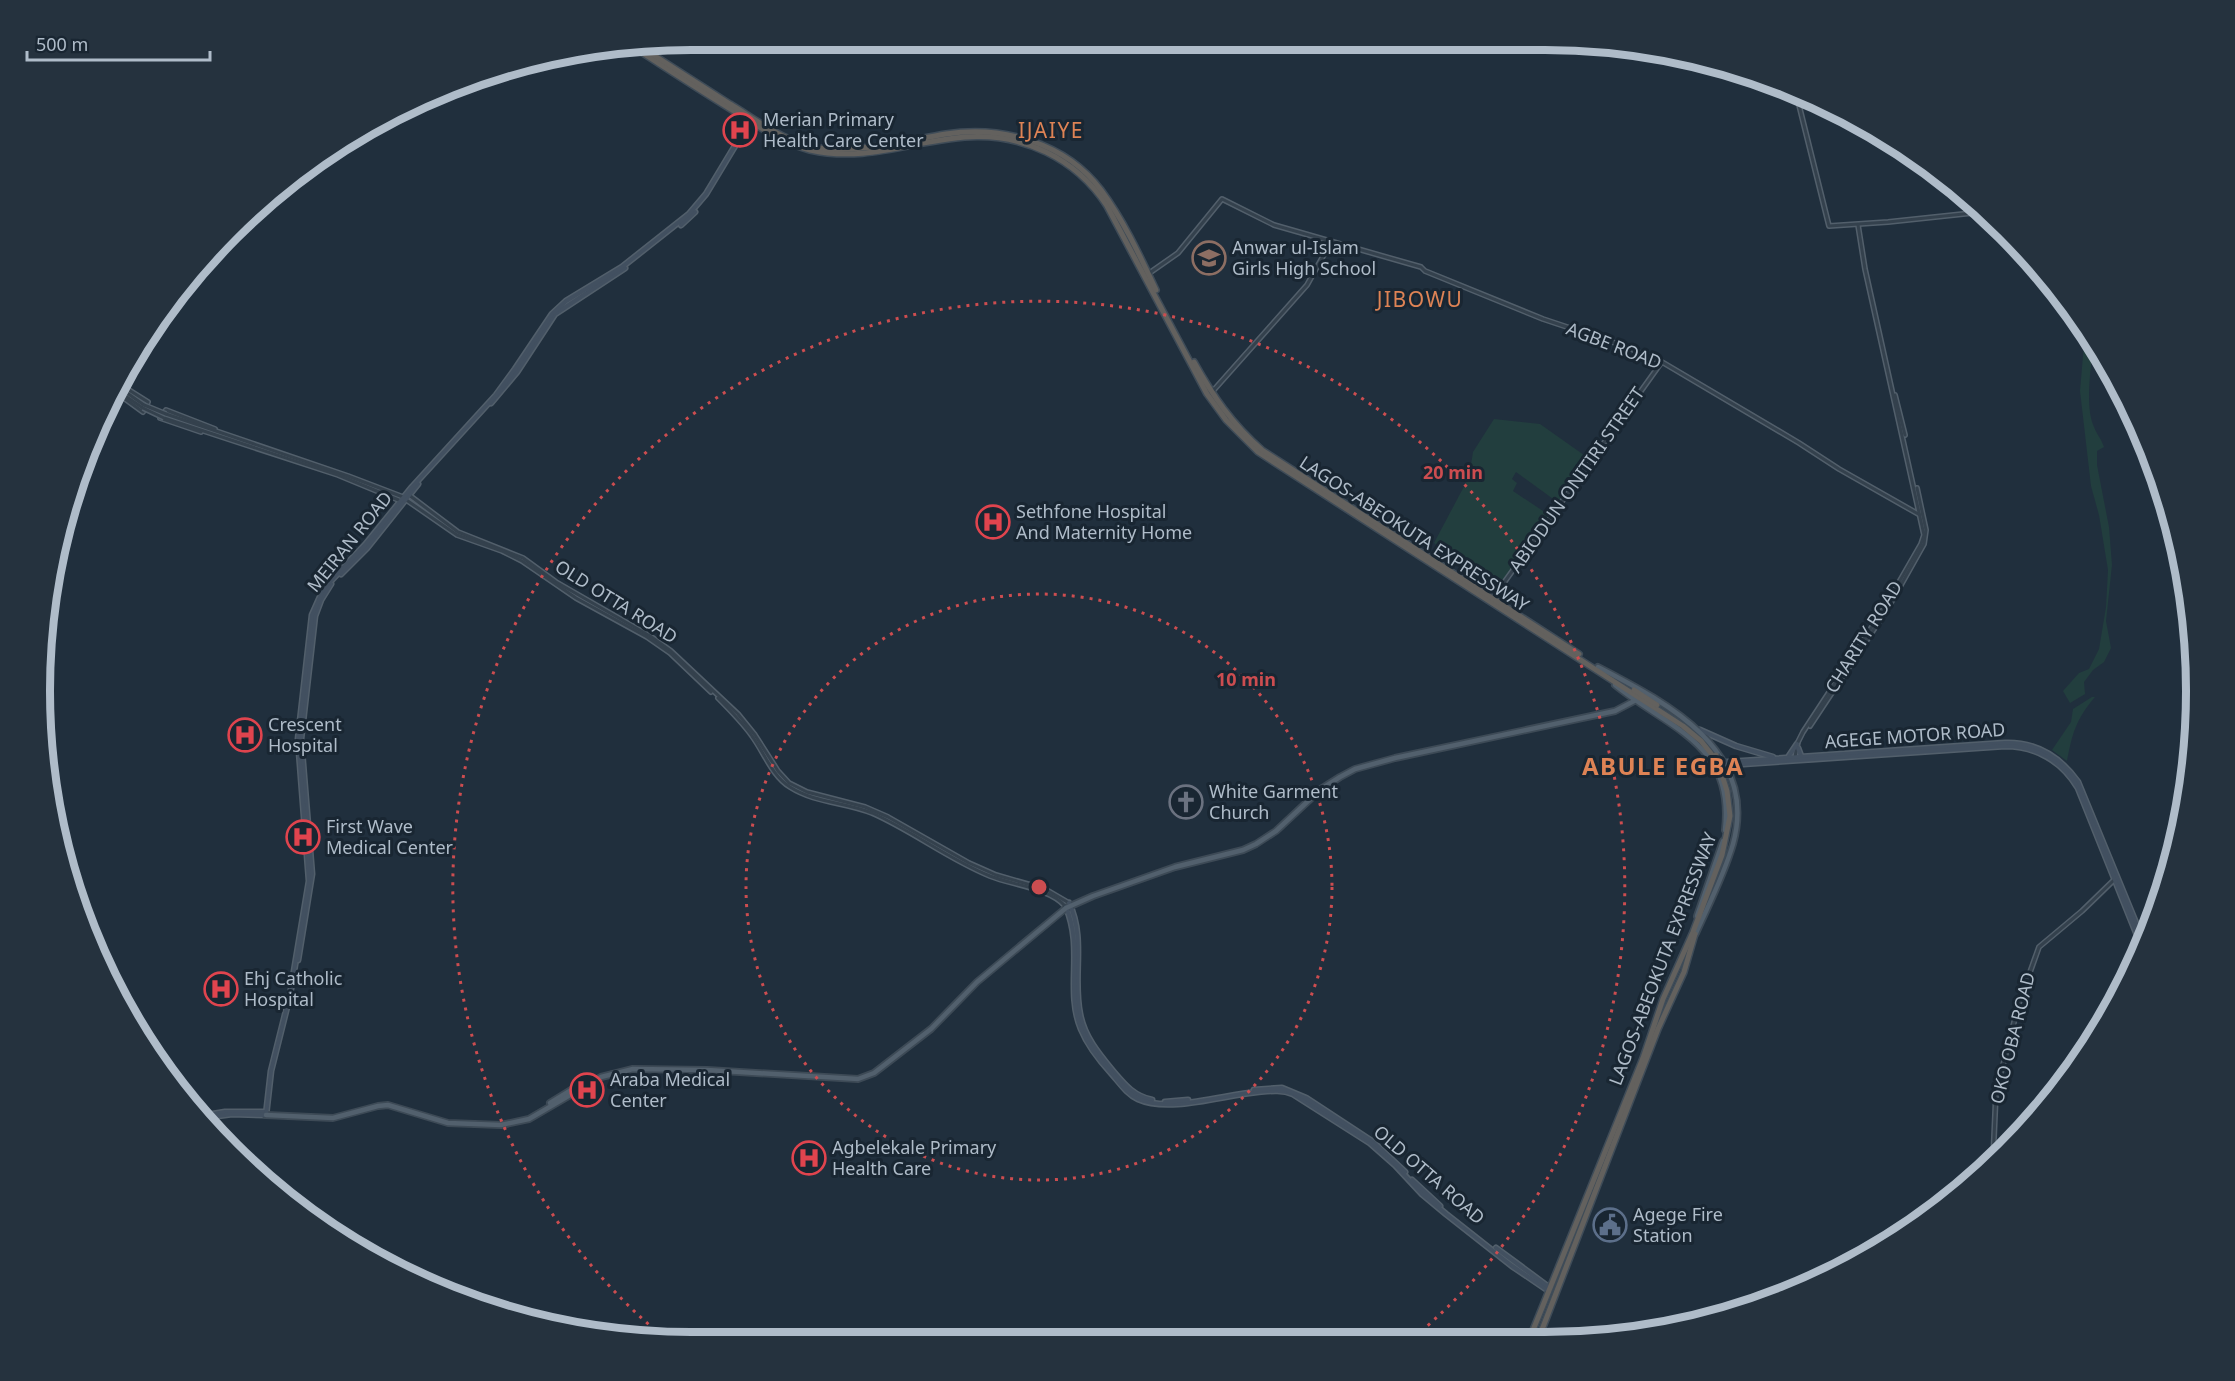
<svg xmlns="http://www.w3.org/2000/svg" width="2235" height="1381" font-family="'Noto Sans',sans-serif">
  <rect width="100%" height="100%" fill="#202f3d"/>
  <!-- grass -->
  <g fill="#223e3e">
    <path d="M2085,332L2093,342C2092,365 2084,405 2094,427C2097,435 2101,438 2104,447L2097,451V465L2109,527L2112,565L2106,621L2111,648L2104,662L2093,670L2084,682L2085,694L2070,703L2063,691L2079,673L2089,669L2099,649L2106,607L2108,570L2099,515L2091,486L2080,391Z"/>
    <polygon points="1494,419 1540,424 1591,460 1560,504 1516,472 1512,479 1517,483 1513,491 1552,517 1498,595 1434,543 1469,477 1473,452"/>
    <path d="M2092,697H2095C2076,719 2072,734 2067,761L2052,750L2071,722L2073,709Z"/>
  </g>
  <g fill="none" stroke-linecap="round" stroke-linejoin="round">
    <defs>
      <g id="tertiary">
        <polyline points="1795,89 1829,226 1888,222 1982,212"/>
        <polyline points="1148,274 1178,253 1222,199 1274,225 1421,267 1425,271 1543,319 1624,346 1662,362 1799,443 1839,469 1920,515"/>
        <polyline points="120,388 144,405"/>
        <polyline points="118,391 143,408"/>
        <polyline points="1212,392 1307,285 1331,242"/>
        <polyline points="117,393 143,412 148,402 121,385"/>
        <polyline points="1895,395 1905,435"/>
        <polyline points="166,414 348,476 403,497"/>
        <polyline points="164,418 338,475 401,501"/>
        <polyline points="201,432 160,418 166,410 215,429"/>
        <polyline points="409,495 458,532 523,558 556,582 650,636 671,651 738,714 755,735 778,771 789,783 807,792 865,807 888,817 969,863 996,875 1045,889 1069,903"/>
        <polyline points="405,499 457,535 502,551 522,561 576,598 647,637 670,653 711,692"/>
        <polyline points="1493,598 1661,363"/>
        <path d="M718,698C730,710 742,722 752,736C764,752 772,776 790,787C815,803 845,802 872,813C913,831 948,859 990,876C1012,885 1050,888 1065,906"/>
        <polyline points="1810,726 1888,608 1924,544 1926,530 1917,488"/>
        <polyline points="1795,758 1797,744 1803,732 1883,610 1921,544 1924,535 1865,269 1858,225"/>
        <polyline points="1993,1160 1996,1092 2019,1003 2039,947 2082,911 2115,879"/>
      </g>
      <g id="secondary">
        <polyline points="740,142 752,123"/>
        <polyline points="681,225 695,212"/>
        <polyline points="491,403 517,372 555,314 625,268"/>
        <polyline points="341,574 367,548 418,484"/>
        <polyline points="1700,730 1736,746 1773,757"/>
        <polyline points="1798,748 1801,756"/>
        <polyline points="1789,756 1797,744"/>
        <path d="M1713,763L2005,743C2037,742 2060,757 2078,782L2143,940"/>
        <path d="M1714,766L2005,746C2036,746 2062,761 2078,788L2141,945"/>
        <path d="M1069,903C1086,939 1072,977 1080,1014C1084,1036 1098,1053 1112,1070C1124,1084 1133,1096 1152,1100"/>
        <path d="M1066,907C1084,949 1065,990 1081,1029C1088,1046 1099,1060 1112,1074C1120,1083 1127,1094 1138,1099C1169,1113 1223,1095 1257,1092C1269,1091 1281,1089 1293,1094L1370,1143L1395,1165L1422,1194L1446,1214L1512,1266L1549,1291"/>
        <polyline points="298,960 312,874 301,739 315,616 321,600 331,584"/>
        <polyline points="1254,1090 1282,1088 1306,1098 1373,1142 1405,1172"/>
        <polyline points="1165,1102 1188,1100"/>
        <polyline points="201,1116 225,1112 266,1112"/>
        <polyline points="203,1118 232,1114 266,1115 271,1071 290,995 309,881 298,739 312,615 324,588 365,545 412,487 496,395 515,369 552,314 566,301 622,267 689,214 706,194 750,121"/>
        <polyline points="1412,1180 1440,1206"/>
        <polyline points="1496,1248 1550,1288"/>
      </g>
      <g id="primary">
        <path d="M1598,667C1667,703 1759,750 1733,844C1724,875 1709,904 1696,933"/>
        <path d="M1615,685C1669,729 1735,743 1725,830"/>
        <polyline points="1697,916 1723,841"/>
        <polyline points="550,1103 581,1084"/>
        <polyline points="266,1115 333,1118 378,1106 388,1105 448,1123 501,1125 529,1119 601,1077 633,1069 707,1070 858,1079 874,1073 931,1029 977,982 1066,908 1093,896 1175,867 1243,850 1256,844 1276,831 1321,789 1340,777 1355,769 1395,758 1615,711 1636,700"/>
      </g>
      <g id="trunk">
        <path d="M630,45C666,68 701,91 737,113C761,128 782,143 810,150C893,169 960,110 1046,152C1071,164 1092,183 1107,206L1207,394L1226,420L1258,452L1683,726L1701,741L1713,756"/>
        <path d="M638,45C668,64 699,84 730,104C758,121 786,143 819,148C861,153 905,141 946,134C1002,125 1066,143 1101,190C1124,221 1140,256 1156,290"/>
        <path d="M1194,362C1213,396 1232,424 1262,450L1579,654"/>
        <polyline points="1634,690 1657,705"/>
        <polyline points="1529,1340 1643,1058 1663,999 1693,932 1722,855 1730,816 1727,791 1721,772"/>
        <polyline points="1538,1340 1658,1029 1684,972 1695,934"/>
      </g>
    </defs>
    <!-- tertiary casing -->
    <use href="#tertiary" stroke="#525f6b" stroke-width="6"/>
    <!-- secondary casing -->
    <use href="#secondary" stroke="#525f6b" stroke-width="7"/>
    <!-- primary casing -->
    <use href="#primary" stroke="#3d4a56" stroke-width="8"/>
    <!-- trunk casing -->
    <use href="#trunk" stroke="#3f4c58" stroke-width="8"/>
    <!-- tertiary -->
    <use href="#tertiary" stroke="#34414d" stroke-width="3"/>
    <!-- secondary -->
    <use href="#secondary" stroke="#425060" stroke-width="4"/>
    <!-- primary -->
    <use href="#primary" stroke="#52606d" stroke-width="4.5"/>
    <!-- trunk -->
    <use href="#trunk" stroke="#63615e" stroke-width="5"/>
    <defs>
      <g id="tertiary-bridge">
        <polyline points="144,405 166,414"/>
        <polyline points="143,408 164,418"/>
      </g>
      <polyline id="trunk-bridge" points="1716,755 1724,771"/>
    </defs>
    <!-- tertiary-bridge casing -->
    <use href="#tertiary-bridge" stroke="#525f6b" stroke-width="6" stroke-linecap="butt"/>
    <!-- trunk-bridge casing -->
    <use href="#trunk-bridge" stroke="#3f4c58" stroke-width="8" stroke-linecap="butt"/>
    <!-- tertiary-bridge -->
    <use href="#tertiary-bridge" stroke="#34414d" stroke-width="3"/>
    <!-- trunk-bridge -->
    <use href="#trunk-bridge" stroke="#63615e" stroke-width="5"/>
  </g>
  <!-- distance rings -->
  <g fill="none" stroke="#cc4d50" stroke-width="3" stroke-dasharray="3 6">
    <circle cx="1039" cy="887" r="293"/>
    <path d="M662 1336A586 586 0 1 1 1412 1339"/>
  </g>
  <!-- icons -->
  <defs>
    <symbol id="hospital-ring" viewBox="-11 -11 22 22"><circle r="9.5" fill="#192632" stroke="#e0444e" stroke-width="1.5"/><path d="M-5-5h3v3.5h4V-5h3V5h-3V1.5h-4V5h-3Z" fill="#e0444e"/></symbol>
    <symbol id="school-ring" viewBox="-11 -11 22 22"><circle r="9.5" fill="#192632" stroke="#8d6e63" stroke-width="1.5"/><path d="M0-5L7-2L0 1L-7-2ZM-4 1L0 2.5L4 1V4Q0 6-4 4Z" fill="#8d6e63"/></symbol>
    <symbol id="church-ring" viewBox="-11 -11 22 22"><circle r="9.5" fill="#192632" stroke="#6b7280" stroke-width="1.5"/><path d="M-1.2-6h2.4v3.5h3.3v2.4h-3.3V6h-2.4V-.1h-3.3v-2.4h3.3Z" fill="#6b7280"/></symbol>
    <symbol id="civic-ring" viewBox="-11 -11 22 22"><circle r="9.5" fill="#192632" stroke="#5c6f8a" stroke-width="1.5"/><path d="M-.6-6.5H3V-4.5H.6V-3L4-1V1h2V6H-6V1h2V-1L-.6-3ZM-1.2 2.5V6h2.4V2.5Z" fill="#5c6f8a"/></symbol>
  </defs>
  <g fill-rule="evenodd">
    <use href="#hospital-ring" x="721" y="111" width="38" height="38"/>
    <use href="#school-ring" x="1190" y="239" width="38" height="38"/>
    <use href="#hospital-ring" x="974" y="503" width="38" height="38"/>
    <use href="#hospital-ring" x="226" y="716" width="38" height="38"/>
    <use href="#church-ring" x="1167" y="783" width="38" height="38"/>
    <use href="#hospital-ring" x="284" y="818" width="38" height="38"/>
    <use href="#hospital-ring" x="202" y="970" width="38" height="38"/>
    <use href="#hospital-ring" x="568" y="1071" width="38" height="38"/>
    <use href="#hospital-ring" x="790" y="1139" width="38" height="38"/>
    <use href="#civic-ring" x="1591" y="1206" width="38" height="38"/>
  </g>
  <g text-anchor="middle" stroke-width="6" stroke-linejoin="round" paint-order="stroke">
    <!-- poi labels -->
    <g font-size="18" fill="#afbcc9" stroke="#192632" text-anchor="start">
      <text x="763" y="126">Merian Primary<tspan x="763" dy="21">Health Care Center</tspan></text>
      <text x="1232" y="254">Anwar ul-Islam<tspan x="1232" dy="21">Girls High School</tspan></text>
      <text x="1016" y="518">Sethfone Hospital<tspan x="1016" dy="21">And Maternity Home</tspan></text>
      <text x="268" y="731">Crescent<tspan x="268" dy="21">Hospital</tspan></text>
      <text x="1209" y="798">White Garment<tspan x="1209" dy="21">Church</tspan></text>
      <text x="326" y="833">First Wave<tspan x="326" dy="21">Medical Center</tspan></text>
      <text x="244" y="985">Ehj Catholic<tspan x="244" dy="21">Hospital</tspan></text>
      <text x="610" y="1086">Araba Medical<tspan x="610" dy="21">Center</tspan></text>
      <text x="832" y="1154">Agbelekale Primary<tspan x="832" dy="21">Health Care</tspan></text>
      <text x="1633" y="1221">Agege Fire<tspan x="1633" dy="21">Station</tspan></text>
    </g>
    <!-- street labels -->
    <g font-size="18" fill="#afbcc9" stroke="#192632">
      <text transform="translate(1614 346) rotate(21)" y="6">AGBE ROAD</text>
      <text transform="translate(1577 480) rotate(-55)" y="6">ABIODUN ONITIRI STREET</text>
      <text transform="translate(1414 534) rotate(33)" y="6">LAGOS-ABEOKUTA EXPRESSWAY</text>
      <text transform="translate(350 542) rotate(-51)" y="6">MEIRAN ROAD</text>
      <text transform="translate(616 602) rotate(32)" y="6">OLD OTTA ROAD</text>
      <text transform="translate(1864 637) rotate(-58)" y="6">CHARITY ROAD</text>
      <text transform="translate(1915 736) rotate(-4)" y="6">AGEGE MOTOR ROAD</text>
      <text transform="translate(1663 959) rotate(-69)" y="6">LAGOS-ABEOKUTA EXPRESSWAY</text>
      <text transform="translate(2013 1038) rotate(-76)" y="6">OKO OBA ROAD</text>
      <text transform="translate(1429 1175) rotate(41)" y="6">OLD OTTA ROAD</text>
    </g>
    <!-- quarter labels -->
    <g font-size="21" letter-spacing="1.5" fill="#de8355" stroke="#192632">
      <text x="1051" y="138">IJAIYE</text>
      <text x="1420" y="307">JIBOWU</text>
    </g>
    <!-- district labels -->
    <g font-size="24" font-weight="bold" letter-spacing="1.5" fill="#de8355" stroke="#192632">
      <text x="1663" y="775">ABULE EGBA</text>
    </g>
  </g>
  <!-- crop -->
  <path d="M0 0H2235V1381H0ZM691 50H1545A641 641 0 0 1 2186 691V691A641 641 0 0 1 1545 1332H691A641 641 0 0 1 50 691V691A641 641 0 0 1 691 50Z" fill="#25323e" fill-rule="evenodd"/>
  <path fill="none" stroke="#afbcc9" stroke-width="8" d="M691 50H1545A641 641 0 0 1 2186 691V691A641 641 0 0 1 1545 1332H691A641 641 0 0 1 50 691V691A641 641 0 0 1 691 50Z"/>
  <circle cx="1039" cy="887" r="9" fill="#cc4d50" stroke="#192632" stroke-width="3"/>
  <g font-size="18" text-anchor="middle" font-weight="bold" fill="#cc4d50" stroke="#192632" stroke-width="6" stroke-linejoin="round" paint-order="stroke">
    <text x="1453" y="479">20 min</text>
    <text x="1246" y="686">10 min</text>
  </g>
  <!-- scale -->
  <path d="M27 51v9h183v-9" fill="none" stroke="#afbcc9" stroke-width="3"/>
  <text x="36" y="51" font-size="18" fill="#afbcc9" stroke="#192632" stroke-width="4.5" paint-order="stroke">500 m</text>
</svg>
